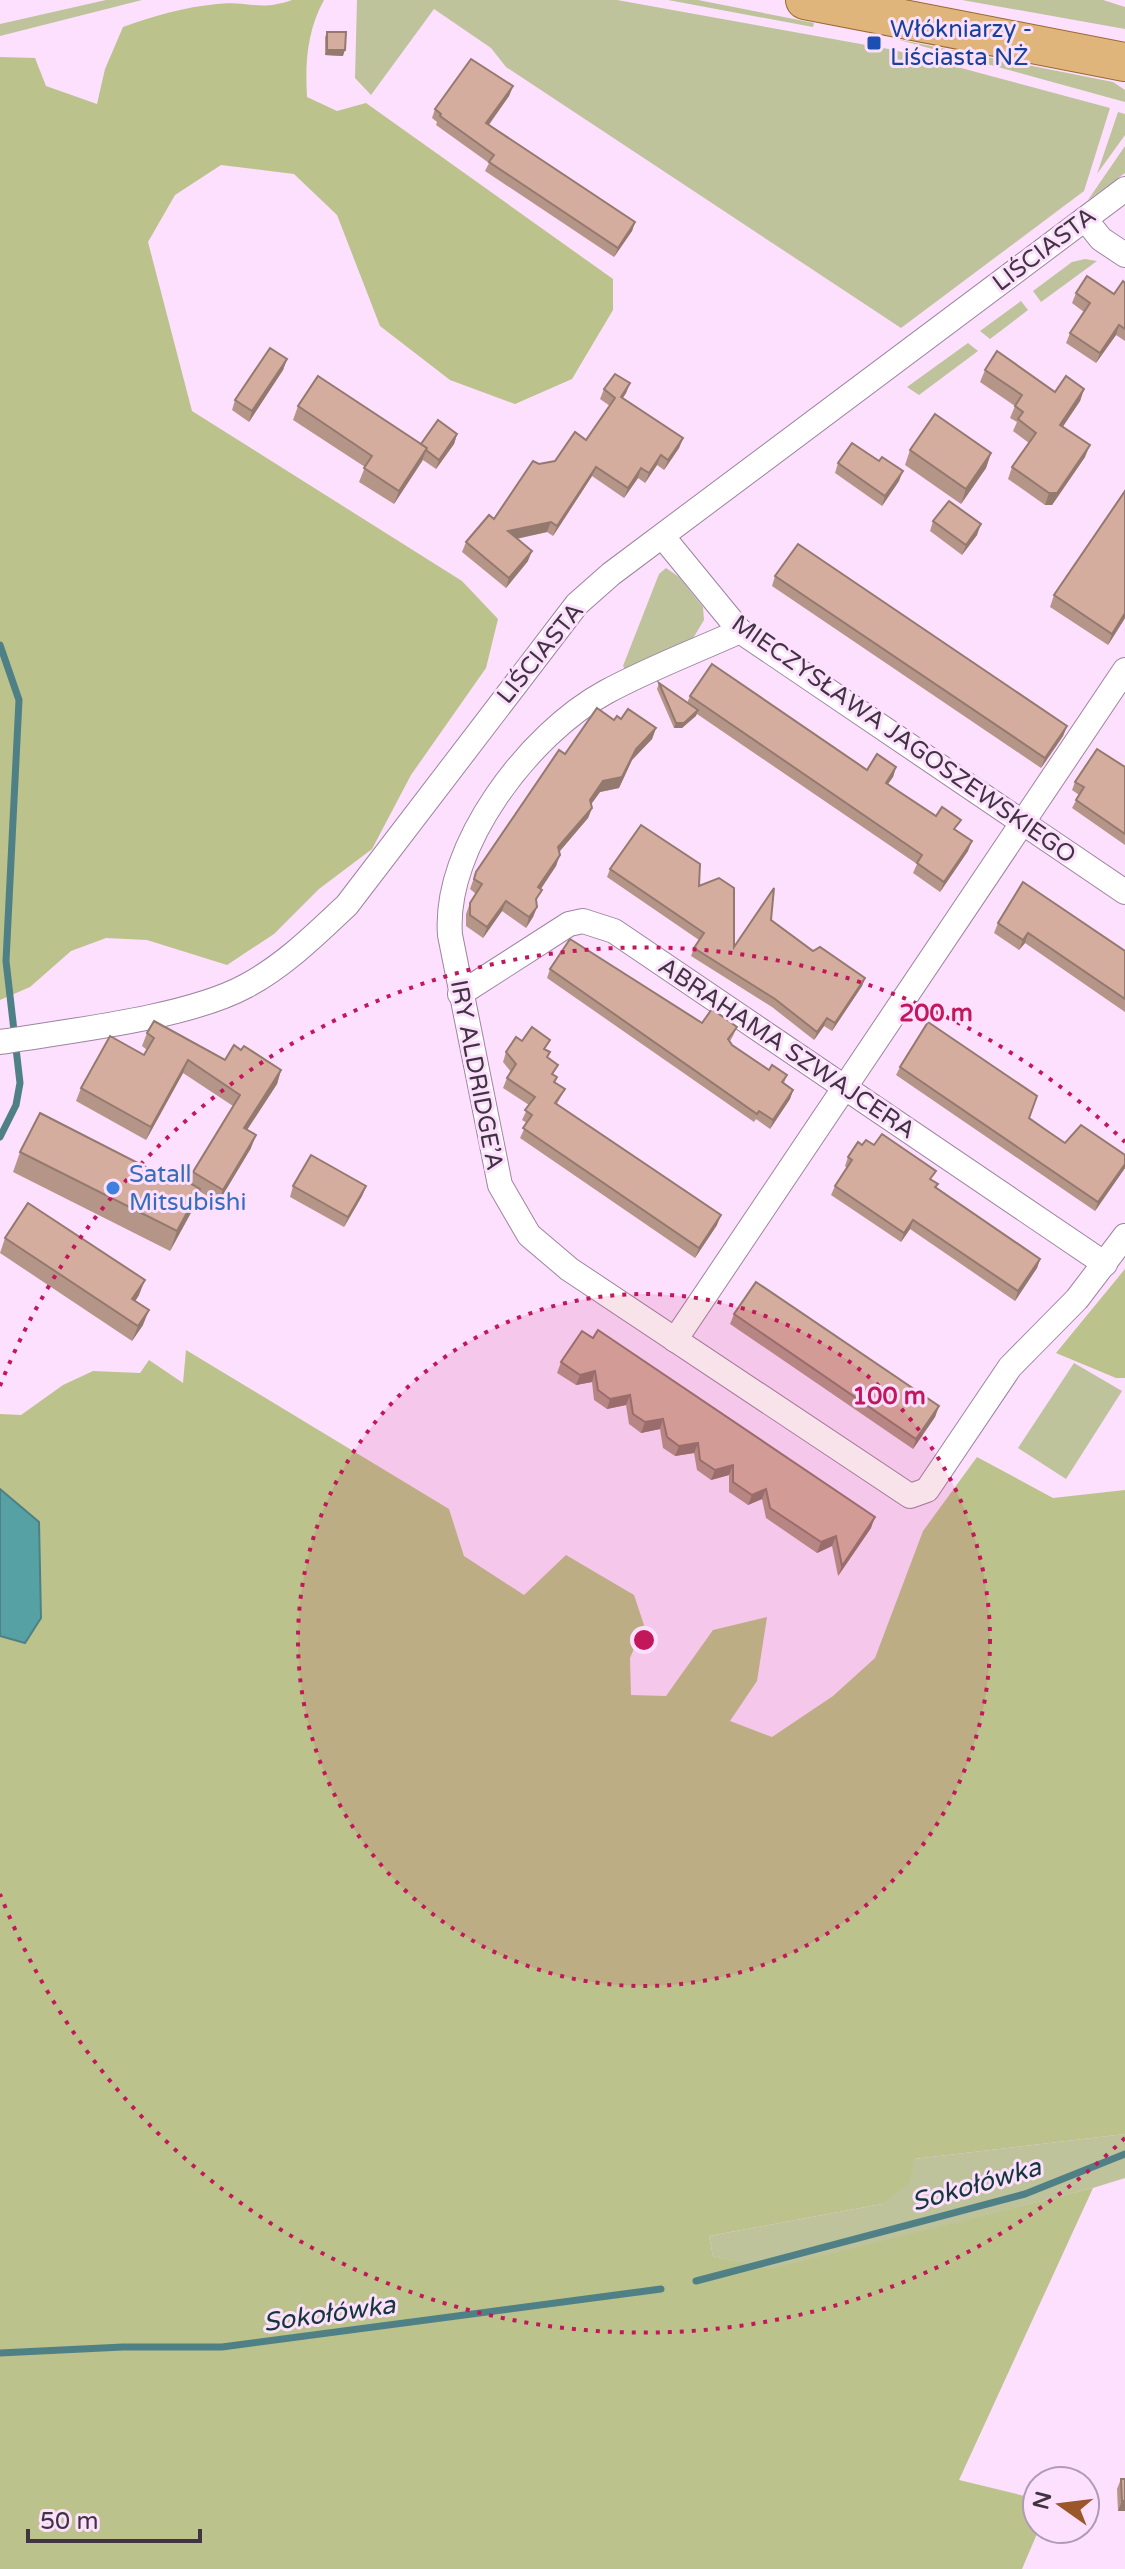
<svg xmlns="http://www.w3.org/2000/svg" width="1125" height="2569" font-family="'Varela Round',sans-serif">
  <rect width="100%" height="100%" fill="#fce0fe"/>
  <!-- green -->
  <g fill="#bec39b">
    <polygon points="106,0 142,0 0,36 0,24"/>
    <polygon points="357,0 617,0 894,50 1110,108 1084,191 901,328 506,67 491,48 434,9 371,95 355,78"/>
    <polygon points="668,0 698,0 814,23 813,27"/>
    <polygon points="962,0 1103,0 1125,7 1125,29"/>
    <polygon points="896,39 1113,82 1125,90 1125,102"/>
    <polygon points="1118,112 1125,114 1125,135 1097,174"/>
    <polygon points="1125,146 1125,173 1088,200"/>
    <polygon points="1085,259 1097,261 1041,302 1033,291 1072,262"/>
    <polygon points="1021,301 1028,310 990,339 980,331"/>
    <polygon points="968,343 978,351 919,395 907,387"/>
    <polygon points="666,568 679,577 703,607 704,620 692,640 626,671 623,666 659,574"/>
    <polygon points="1074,1363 1122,1391 1066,1479 1018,1448"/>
    <polygon points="1125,2134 1125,2178 1093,2188 771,2270 713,2256 709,2236 882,2204 914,2159"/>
  </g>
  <!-- forest -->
  <g fill="#bcc28b">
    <path d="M292,0H324C307,31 305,63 307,97L337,111L366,103L613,279V310L572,379L515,404L450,380L380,326L337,215L294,174L221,165L175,195L148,242L192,411L462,581L498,619L486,668L411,775L372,849L319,889L274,934L227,965L147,940L106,938L71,951L30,987L0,1000V57L35,58L46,86L97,104L105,69L123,27C153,16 185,7 217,4C248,0 258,12 292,0Z"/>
    <polygon points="1125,1269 1125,1378 1116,1378 1056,1353"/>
    <polygon points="186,1350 449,1509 464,1556 524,1595 566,1555 634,1595 644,1625 630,1658 631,1695 666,1696 713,1630 767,1617 757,1681 730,1721 772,1737 833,1696 875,1658 923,1531 977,1457 1053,1498 1125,1490 1125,2134 914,2159 909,2183 882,2204 709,2236 713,2256 771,2269 1093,2188 959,2480 1037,2499 1039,2529 1022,2569 0,2569 0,1636 25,1643 39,1522 0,1489 0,1414 21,1415 63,1385 93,1371 140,1373 149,1360 183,1383"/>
  </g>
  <!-- water -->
  <polygon fill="#56a1a4" stroke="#4f8086" stroke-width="2" points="0,1489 39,1522 41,1618 25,1643 0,1636"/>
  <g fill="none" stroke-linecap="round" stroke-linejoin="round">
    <!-- stream -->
    <g stroke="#4f8086" stroke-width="7">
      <polyline points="0,645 19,700 6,961 20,1083 16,1105 0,1137"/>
      <polyline points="696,2281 1025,2194 1125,2154"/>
      <polyline points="0,2353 123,2347 222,2347 661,2289"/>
    </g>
    <defs>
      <g id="minor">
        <polyline points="1085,219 1101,239 1125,255"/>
        <polyline points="663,537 740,631 1125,892"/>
        <path d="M740,631C696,651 648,669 606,692C530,733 443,846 450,935L500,1185L529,1235L569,1269L910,1496L927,1490L1010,1367L1077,1299L1125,1236"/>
        <polyline points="460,994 569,924 583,921 614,931 1105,1264"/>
        <path d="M0,1042C68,1031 187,1018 246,986C285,965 315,935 347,905L577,604L611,574L1125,189"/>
        <polyline points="675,1340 1125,670"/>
      </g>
      <polyline id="primary" points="805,0 1125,62"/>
    </defs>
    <!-- minor casing -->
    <use href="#minor" stroke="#9d849f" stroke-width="26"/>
    <!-- primary casing -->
    <use href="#primary" stroke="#9a682e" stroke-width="40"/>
    <!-- minor -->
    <use href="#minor" stroke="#fff" stroke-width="24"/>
    <!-- primary -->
    <use href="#primary" stroke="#e0b57c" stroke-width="38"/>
  </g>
  <!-- wall -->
  <g fill="#b69589">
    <polygon points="327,32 343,56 325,55 325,37"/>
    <polygon points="513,86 509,96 489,125 635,222 632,231 614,257 485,171 489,163 436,125 437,122 432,118 435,109"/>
    <polygon points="1125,283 1125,341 1116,335 1096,363 1066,343 1070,333 1084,312 1072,303 1076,293 1114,294"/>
    <polygon points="287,359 283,370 249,422 232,410 235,400"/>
    <polygon points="985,370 1055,392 1084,389 1080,401 1063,426 1085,457 1052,505 1045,505 1008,479 1012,467 1029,443 1013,431 1017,422 1010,418 1015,406 980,382"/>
    <polygon points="630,383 626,393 623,398 683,438 679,448 664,470 657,465 645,483 638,478 624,498 592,476 553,536 547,532 517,539 528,561 506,588 462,552 466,542 494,519 539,464 555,461 586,440 610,406 600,399 604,389"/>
    <polygon points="298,406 421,444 457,434 454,444 436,469 423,460 394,504 359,482 365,467 293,420"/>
    <polygon points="910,450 991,453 986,468 961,504 905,465"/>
    <polygon points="838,463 899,481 882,506 835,473"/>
    <polygon points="1125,491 1125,618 1108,645 1050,607 1054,595"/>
    <polygon points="933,521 977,535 962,555 930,531"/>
    <polygon points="775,576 1067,726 1063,736 1041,768 772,586"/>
    <polygon points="659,683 687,703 690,696 867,770 896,767 893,777 888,784 957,831 968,851 940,892 913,873 917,864 697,714 682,728 674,728 657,689"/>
    <polygon points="621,719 656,728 652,739 632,760 619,788 600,792 591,804 592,808 588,818 559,852 556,866 540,889 536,903 537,907 533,917 526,928 502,911 483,938 466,926 466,914 470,903 476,894 470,889 476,872 565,754 614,720"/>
    <polygon points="1125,767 1125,845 1072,808 1079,795 1072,790 1075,782"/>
    <polygon points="610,869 699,886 734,947 771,920 813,951 865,978 862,986 832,1031 824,1026 814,1040 772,1007 691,956 694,948 699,940 607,877"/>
    <polygon points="998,923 1125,951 1125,1012 1025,943 1019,950 994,933"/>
    <polygon points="550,969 702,1023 737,1027 733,1036 730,1041 732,1045 769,1070 787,1075 784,1083 793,1090 790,1099 770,1129 756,1119 754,1122 547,978"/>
    <polygon points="147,1033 225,1060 241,1050 281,1070 277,1084 247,1129 251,1148 218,1203 199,1191 193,1209 170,1251 13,1172 20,1152 189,1183 193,1172 233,1106 183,1073 146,1140 76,1101 81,1088 144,1055 147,1050 142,1046"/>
    <polygon points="522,1041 550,1052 548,1057 554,1076 557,1077 555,1082 565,1089 557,1104 717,1225 695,1258 520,1138 527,1123 522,1120 529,1105 503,1088 507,1078 511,1072 503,1062 506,1052"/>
    <polygon points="900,1067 1029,1118 1065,1143 1125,1155 1125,1168 1095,1211 896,1075"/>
    <polygon points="862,1145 932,1180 938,1184 936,1188 1040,1259 1037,1268 1015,1301 910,1229 901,1242 831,1195 835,1186 847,1168 845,1166 848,1157"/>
    <polygon points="293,1186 366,1186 362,1196 344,1227 290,1197"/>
    <polygon points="5,1238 139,1295 135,1301 143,1325 132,1341 0,1253"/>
    <polygon points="734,1314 939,1406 935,1417 913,1449 730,1324"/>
    <polygon points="582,1331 871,1528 838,1576 832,1546 817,1553 766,1518 762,1499 748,1505 729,1492 729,1475 711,1480 697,1470 694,1453 675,1456 663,1448 660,1429 641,1433 629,1424 626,1405 607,1409 594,1400 592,1382 576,1385 557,1373 561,1362"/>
    <polygon points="1121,2479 1125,2479 1125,2511 1118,2511 1117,2489"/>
  </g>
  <!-- shaded-wall -->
  <g fill="#94796f">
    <polygon points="327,50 345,50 343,56 325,55"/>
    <polygon points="513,86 509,96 483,132 486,123"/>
    <polygon points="635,222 632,231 614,257 618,248"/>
    <polygon points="1119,325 1116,335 1096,363 1100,353"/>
    <polygon points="287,359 283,370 249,422 252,411"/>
    <polygon points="630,383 626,393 617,406 621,397"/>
    <polygon points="1084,389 1080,401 1056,437 1060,425"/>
    <polygon points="457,434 454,444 436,469 439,460"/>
    <polygon points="683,438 679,448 664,470 668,460"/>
    <polygon points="1090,445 1085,457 1052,505 1045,505 1049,493"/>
    <polygon points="427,448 422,461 394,504 399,491"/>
    <polygon points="991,453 986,468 961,504 966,489"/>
    <polygon points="661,455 657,465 645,483 649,473"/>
    <polygon points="596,467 592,476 553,536 557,526"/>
    <polygon points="641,468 638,478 624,498 628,488"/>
    <polygon points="903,471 899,481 882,506 885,496"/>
    <polygon points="551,522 547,532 505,541 508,531"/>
    <polygon points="981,524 977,535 962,555 966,545"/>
    <polygon points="532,551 528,561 506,588 509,578"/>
    <polygon points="1125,613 1125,618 1108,645 1112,634"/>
    <polygon points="698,710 696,716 682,728 674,728 676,723"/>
    <polygon points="1067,726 1063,736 1041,768 1045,758"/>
    <polygon points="656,728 652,739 632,760 619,788 600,792 587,810 590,800 603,781"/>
    <polygon points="896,767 893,777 882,792 886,783"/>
    <polygon points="592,808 588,818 554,858 558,847"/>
    <polygon points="972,841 968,851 940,892 944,882"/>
    <polygon points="560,855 556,866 535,898 538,887"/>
    <polygon points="506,901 502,911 483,938 487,927"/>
    <polygon points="537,907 533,917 526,928 529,917"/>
    <polygon points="1028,933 1025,943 1019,950 1023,940"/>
    <polygon points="865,978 862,986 832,1031 835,1023"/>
    <polygon points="827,1018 824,1026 814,1040 817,1032"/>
    <polygon points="188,1060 183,1073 146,1140 151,1127"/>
    <polygon points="281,1070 277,1084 240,1141 244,1128"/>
    <polygon points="793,1090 790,1099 770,1129 773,1120"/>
    <polygon points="256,1135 251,1148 218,1203 223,1190"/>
    <polygon points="1125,1164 1125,1168 1095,1211 1098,1202"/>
    <polygon points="366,1186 362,1196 344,1227 348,1217"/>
    <polygon points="200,1189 193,1209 170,1251 177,1231"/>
    <polygon points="721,1215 717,1225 695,1258 699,1248"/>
    <polygon points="913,1220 910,1229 901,1242 904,1233"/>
    <polygon points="1040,1259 1037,1268 1015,1301 1018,1291"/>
    <polygon points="145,1280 139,1295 127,1314 132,1299"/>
    <polygon points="149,1310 143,1325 132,1341 138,1326"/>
    <polygon points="595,1371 592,1382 576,1385 580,1375"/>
    <polygon points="630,1395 626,1405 607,1409 610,1399"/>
    <polygon points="939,1406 935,1417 913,1449 916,1439"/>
    <polygon points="663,1419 660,1429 641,1433 645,1422"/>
    <polygon points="698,1443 694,1453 675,1456 679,1446"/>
    <polygon points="733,1465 729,1475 711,1480 715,1470"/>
    <polygon points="766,1489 762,1499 748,1505 752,1495"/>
    <polygon points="875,1517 871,1528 838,1576 842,1566"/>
    <polygon points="836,1536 832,1546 817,1553 821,1542"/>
    <polygon points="1122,2501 1125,2501 1125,2511 1118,2511"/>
  </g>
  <!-- building -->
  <g fill="#d4ad9f" stroke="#94796f" stroke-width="2">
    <polygon points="327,32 346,32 345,50 327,50"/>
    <polygon points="471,59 513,86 486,123 635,222 618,248 489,162 494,155 440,116 441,114 435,109"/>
    <polygon points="1087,276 1114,294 1123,281 1125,283 1125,329 1119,325 1100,353 1070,333 1090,303 1076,293"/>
    <polygon points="270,348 287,359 252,411 235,400"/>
    <polygon points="997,351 1055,392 1066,376 1084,389 1060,425 1090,445 1057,493 1049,493 1012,467 1036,433 1018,419 1023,412 1015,406 1022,395 985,370"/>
    <polygon points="615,374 630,383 621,397 683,438 668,460 661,455 649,473 641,468 628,488 596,467 557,526 551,522 508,531 532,551 509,578 466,542 489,515 494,519 533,461 539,464 555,461 575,432 586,440 615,398 604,389"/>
    <polygon points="318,376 427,448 399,491 364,468 372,456 298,406"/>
    <polygon points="935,414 991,453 966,489 910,450"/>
    <polygon points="438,420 457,434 439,460 426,450 427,448 421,444"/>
    <polygon points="852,443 879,461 882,457 903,471 885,496 838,463"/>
    <polygon points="1125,491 1125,613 1112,634 1054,595"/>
    <polygon points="949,501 981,524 966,545 933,521"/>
    <polygon points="798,544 1067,726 1045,758 775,576"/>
    <polygon points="712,664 867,770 877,754 896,767 886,783 936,816 942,807 961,820 954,829 972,841 944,882 917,863 922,855 690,696"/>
    <polygon points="659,683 698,710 684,723 676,723"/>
    <polygon points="597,708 614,720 617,716 621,719 628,709 656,728 636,749 622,777 603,781 590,800 592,808 558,847 560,855 538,887 542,890 536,899 537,907 529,917 506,901 487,927 470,915 470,903 482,884 474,879 476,872 559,750 565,754"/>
    <polygon points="1097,749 1125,767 1125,834 1076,800 1084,787 1075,782"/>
    <polygon points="641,825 700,864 699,886 719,878 734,888 734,947 774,888 771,920 813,951 820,947 865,978 835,1023 827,1018 817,1032 775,999 694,948 704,933 610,869"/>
    <polygon points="1023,882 1125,951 1125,999 1028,933 1023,940 998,923"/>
    <polygon points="570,939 702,1023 712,1009 737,1027 728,1039 732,1045 769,1070 772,1065 787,1075 782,1082 793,1090 773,1120 759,1111 757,1114 550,969"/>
    <polygon points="154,1021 225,1060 234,1045 241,1050 244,1046 281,1070 244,1128 256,1135 223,1190 193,1172 240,1095 188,1060 151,1127 81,1088 110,1036 144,1055 154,1038 147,1033"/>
    <polygon points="928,1022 1037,1096 1029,1118 1046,1130 1065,1143 1081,1125 1125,1155 1125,1164 1098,1202 900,1067"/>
    <polygon points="532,1027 550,1040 544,1049 550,1052 547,1057 558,1065 552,1074 557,1077 554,1082 565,1089 555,1103 721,1215 699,1248 523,1128 532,1115 525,1110 535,1097 507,1078 516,1064 506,1052 516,1037 522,1041"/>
    <polygon points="40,1113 167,1178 170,1172 200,1189 177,1231 20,1152"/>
    <polygon points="882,1134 936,1171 930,1179 938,1184 935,1187 1040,1259 1018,1291 913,1220 904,1233 835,1186 852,1160 848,1157 858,1142 862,1145 866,1140 874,1145"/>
    <polygon points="311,1155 366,1186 348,1217 293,1186"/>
    <polygon points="28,1203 145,1280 132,1299 149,1310 138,1326 5,1238"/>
    <polygon points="756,1282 939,1406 916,1439 734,1314"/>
    <polygon points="598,1330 875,1517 842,1566 836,1536 821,1542 770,1508 766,1489 752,1495 733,1482 733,1465 715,1470 700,1460 698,1443 679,1446 667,1437 663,1419 645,1422 633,1414 630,1395 610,1399 598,1390 595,1371 580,1375 561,1362 582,1331 593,1338"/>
    <polygon points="1121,2479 1125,2479 1125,2501 1122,2501"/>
  </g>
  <!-- distance rings -->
  <circle cx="644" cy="1640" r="346" fill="#c2185b" fill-opacity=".12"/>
  <g fill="none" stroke="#c2185b" stroke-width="4" stroke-dasharray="4 8">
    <circle cx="644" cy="1640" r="346"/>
    <path d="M1125 2138A692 692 0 0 1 0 1894M0 1386A692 692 0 0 1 1125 1142"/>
  </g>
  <!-- markers -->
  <rect fill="#1a4fb4" stroke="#fce0fe" stroke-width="3" x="866" y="35" width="16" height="16" rx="4"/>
  <circle fill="#3f7fe0" stroke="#fce0fe" stroke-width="3" cx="113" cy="1188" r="8"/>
  <g text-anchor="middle" stroke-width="6" stroke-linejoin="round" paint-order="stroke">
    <!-- transit labels -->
    <g font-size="24" fill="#164399" stroke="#fce0fe" text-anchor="start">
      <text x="890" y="37">Włókniarzy -<tspan x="890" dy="28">Liściasta NŻ</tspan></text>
    </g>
    <!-- street labels -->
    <g font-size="24" fill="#3f3440" stroke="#fce0fe">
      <text transform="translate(1044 249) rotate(-37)" y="8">LIŚCIASTA</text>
      <text transform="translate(540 653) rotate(-51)" y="8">LIŚCIASTA</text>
      <text transform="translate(904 739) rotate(35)" y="8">MIECZYSŁAWA JAGOSZEWSKIEGO</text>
      <text transform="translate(787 1048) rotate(34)" y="8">ABRAHAMA SZWAJCERA</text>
      <text transform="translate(477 1075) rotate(79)" y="8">IRY ALDRIDGE’A</text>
    </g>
    <!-- shop labels -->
    <g font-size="24" fill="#366cbe" stroke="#fce0fe" text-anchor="start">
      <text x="129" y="1182">Satall<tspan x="129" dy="28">Mitsubishi</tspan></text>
    </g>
    <!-- water labels -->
    <g font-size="26" font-style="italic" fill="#14383a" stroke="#fce0fe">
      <text transform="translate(976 2184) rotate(-16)" y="9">Sokołówka</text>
      <text transform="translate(329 2313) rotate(-8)" y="9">Sokołówka</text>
    </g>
  </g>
  <circle cx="644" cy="1640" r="12" fill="#c2185b" stroke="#fce0fe" stroke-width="4"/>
  <g font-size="24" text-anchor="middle" font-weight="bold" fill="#c2185b" stroke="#fce0fe" stroke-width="6" stroke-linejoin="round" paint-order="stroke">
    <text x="936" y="1021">200 m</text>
    <text x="889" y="1404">100 m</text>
  </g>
  <!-- north arrow -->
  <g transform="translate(1061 2505) rotate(284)"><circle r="38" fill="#fce0fe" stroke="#b09bb2" stroke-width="2"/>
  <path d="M0-6L14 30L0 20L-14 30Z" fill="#9b572a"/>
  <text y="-12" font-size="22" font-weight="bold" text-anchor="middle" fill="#3f3440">N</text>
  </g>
  <!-- scale -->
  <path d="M28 2529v12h172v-12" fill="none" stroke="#3f3440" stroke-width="4"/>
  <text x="40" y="2529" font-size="24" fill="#3f3440" stroke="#fce0fe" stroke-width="6" paint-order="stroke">50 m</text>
</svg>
